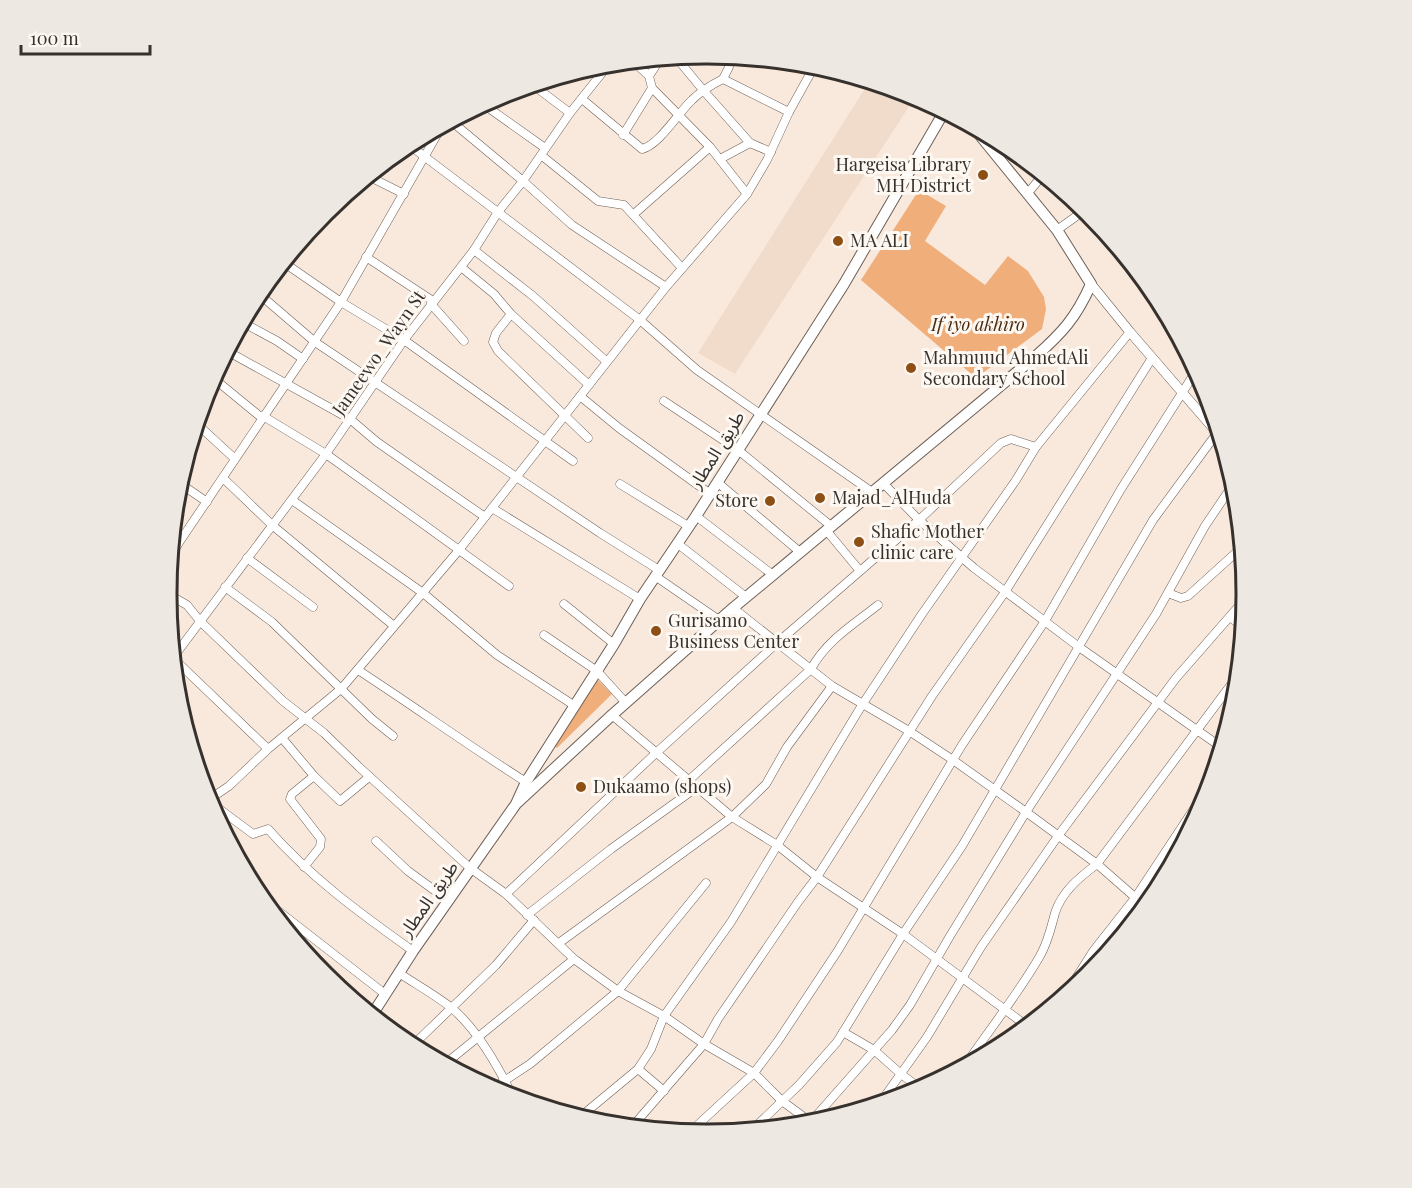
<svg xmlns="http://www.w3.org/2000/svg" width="1412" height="1188" font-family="'Playfair Display','Noto Sans Arabic',serif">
  <rect width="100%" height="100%" fill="#f9e9dd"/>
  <!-- built -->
  <polygon fill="#f1dbca" points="869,82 898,91 910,105 735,374 698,353"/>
  <!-- green -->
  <g fill="#f0ae7b">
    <polygon points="919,190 946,206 925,241 985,285 1008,256 1028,271 1044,297 1046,309 1042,329 976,378 861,280"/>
    <polygon points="597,679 612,694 557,748 553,745"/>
  </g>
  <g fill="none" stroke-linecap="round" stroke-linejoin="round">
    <defs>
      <g id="minor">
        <polyline points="673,57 679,61 703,90 750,143 771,152"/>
        <polyline points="633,61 649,76 652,88 710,147 747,194"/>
        <polyline points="649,76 660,59"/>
        <polyline points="723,79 729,67 728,56"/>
        <polyline points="533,85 570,113"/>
        <path d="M582,99L642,149C659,145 678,113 692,100C701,91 711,85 723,79L789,112"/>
        <polyline points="483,104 545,148"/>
        <polyline points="451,121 523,181 572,225 666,287"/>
        <polyline points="623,135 652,88"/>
        <polyline points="408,144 640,320 697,370 872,492"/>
        <polyline points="541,155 598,201 624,205 682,268"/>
        <polyline points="720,159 750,143"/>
        <polyline points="368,176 404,194"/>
        <polyline points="1027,194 1043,175"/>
        <polyline points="634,214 710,147"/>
        <polyline points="1057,230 1085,210"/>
        <polyline points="474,250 533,296 606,361"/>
        <polyline points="366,257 433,301"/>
        <polyline points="283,262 341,302 404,340 573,461"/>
        <polyline points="461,267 494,294 511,314 589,385"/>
        <polyline points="258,293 315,342 600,533 659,570"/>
        <polyline points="431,304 464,341"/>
        <polyline points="511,314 496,333 493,342 498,351 588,438"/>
        <polyline points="242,322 277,341 303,359"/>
        <polyline points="227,351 350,419 377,442 485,517"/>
        <polyline points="212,377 262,418"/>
        <polyline points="580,396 619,428 709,493"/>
        <polyline points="664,401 738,450 831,526"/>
        <polyline points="263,416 326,454 509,586"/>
        <polyline points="196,423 235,459"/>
        <polyline points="223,478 272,525 394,626"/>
        <polyline points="178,482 207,502"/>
        <polyline points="717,482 800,552"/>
        <polyline points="620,484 688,526"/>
        <polyline points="884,484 919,520 974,568 1079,647 1221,747"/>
        <polyline points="292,500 423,593 497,655 575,706"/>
        <polyline points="492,508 640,599"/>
        <polyline points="696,516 773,575"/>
        <polyline points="826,530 860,571"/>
        <polyline points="172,536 178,544"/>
        <polyline points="678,544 746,597"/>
        <polyline points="247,558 313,607"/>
        <polyline points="169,560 178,544 341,302 442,126"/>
        <polyline points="655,576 719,620"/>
        <polyline points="225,587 272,622 372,719 393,736"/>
        <polyline points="166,593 187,605 200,621 283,701 324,733 359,767 470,868 506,894 574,959 618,991 664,1016 704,1044 754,1073 782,1101 812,1123"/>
        <polyline points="1168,593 1181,598 1188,596 1241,548"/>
        <polyline points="564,604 614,644"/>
        <polyline points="733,608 832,686 909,731 953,760 1026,812 1097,864 1145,906"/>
        <polyline points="1230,617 1243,627"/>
        <polyline points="544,635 597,671 626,703"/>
        <polyline points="173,658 268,749"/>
        <polyline points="172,659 326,454 404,340 474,250 498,212 523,181 570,113 610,63"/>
        <path d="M358,670C415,707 469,746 526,782"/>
        <polyline points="612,715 732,817 777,845 817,877 903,934 1027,1026"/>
        <polyline points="282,738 314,776"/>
        <path d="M688,781L811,669C827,640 853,625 878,605"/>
        <polyline points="207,801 229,786 268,749 341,689 459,550 666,287 747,194 767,160 789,112 815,65"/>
        <path d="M210,805L218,808L253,834L268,829C310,877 361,914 413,951"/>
        <polyline points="376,841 408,871 449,901"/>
        <polyline points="304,867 320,847 321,839 290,799 292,794 314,776 340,801 369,777"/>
        <polyline points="506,894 656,753 777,643 919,520 1001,443 1011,439 1036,447"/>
        <polyline points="268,903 385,994"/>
        <polyline points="527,915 611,849 697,787"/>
        <polyline points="559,943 732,817 766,784 787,747 832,686"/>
        <path d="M399,973C417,985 437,996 453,1009C479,1032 498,1066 513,1097"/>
        <polyline points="1066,994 1094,950 1135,898 1209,786"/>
        <polyline points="843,1032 874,1050 901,1074 921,1089"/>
        <polyline points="412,1046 496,965 534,920"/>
        <polyline points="445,1064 574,959"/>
        <path d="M966,1064C990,1029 1018,994 1040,956C1048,942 1051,928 1055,913C1062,891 1080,877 1097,864L1233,682"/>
        <polyline points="638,1069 664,1091"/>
        <polyline points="492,1089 530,1064 618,991 706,883"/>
        <polyline points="880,1103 927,1037 981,947 1058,836 1176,678 1246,598"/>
        <polyline points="580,1117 638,1069 651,1049 664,1016 731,922 862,705 922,614 1016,480 1036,447 1130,332"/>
        <polyline points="809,1124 892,1030 910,1005 950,936 1026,812 1156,614 1205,526 1234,483"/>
        <polyline points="632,1127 704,1044 718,1019 798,902 817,877 932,696 1005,592 1152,358"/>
        <polyline points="753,1129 799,1085 837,1042 903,934 962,846 1153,520 1217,433"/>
        <polyline points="690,1132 754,1073 778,1041 837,952 962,745 1045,621 1121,489 1196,371"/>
      </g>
      <polyline id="tertiary" points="1091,284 1130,332 1219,435"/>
      <g id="secondary">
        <path d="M518,802L612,715L733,608L1035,357C1062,333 1076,318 1091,284L1057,230L974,128"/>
        <polyline points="372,1015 413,951 516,804 526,782 614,644 640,599 696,516 844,284 944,112"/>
      </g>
    </defs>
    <!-- minor casing -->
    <use href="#minor" stroke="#6d5f56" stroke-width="9"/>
    <!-- tertiary casing -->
    <use href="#tertiary" stroke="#6d5f56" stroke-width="10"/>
    <!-- secondary casing -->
    <use href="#secondary" stroke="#6d5f56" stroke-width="12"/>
    <!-- minor -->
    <use href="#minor" stroke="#fff" stroke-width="8"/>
    <!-- tertiary -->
    <use href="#tertiary" stroke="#fff" stroke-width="9"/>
    <!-- secondary -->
    <use href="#secondary" stroke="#fff" stroke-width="10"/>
  </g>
  <!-- markers -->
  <g fill="#8d4f14" stroke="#fef8f3" stroke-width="2">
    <circle cx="983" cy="175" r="6"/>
    <circle cx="838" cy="241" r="6"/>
    <circle cx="911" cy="368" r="6"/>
    <circle cx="820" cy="498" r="6"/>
    <circle cx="770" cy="501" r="6"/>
    <circle cx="859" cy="542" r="6"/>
    <circle cx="656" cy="631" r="6"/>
    <circle cx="581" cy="787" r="6"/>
  </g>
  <g text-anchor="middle" stroke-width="6" stroke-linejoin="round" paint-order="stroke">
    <!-- poi labels -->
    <g font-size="18" fill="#37312d" stroke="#fef8f3" text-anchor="start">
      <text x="971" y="171" text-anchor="end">Hargeisa Library<tspan x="971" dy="21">MH District</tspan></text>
      <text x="850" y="247">MA ALI</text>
      <text x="923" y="364">Mahmuud AhmedAli<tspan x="923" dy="21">Secondary School</tspan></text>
      <text x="832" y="504">Majad_AlHuda</text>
      <text x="758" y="507" text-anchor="end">Store</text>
      <text x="871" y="538">Shafic Mother<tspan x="871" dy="21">clinic care</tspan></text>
      <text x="668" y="627">Gurisamo<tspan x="668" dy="21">Business Center</tspan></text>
      <text x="593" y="793">Dukaamo (shops)</text>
    </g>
    <!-- park labels -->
    <g font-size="18" font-style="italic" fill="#4a2b10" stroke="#fef8f3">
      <text x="978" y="331">If iyo akhiro</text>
    </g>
    <!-- street labels -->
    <g font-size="18" fill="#37312d" stroke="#fef8f3">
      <text transform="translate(379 353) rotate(-55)" y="6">Jameewo_Wayn St</text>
      <text transform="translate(717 450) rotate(-58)" y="6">طريق المطار</text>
      <text transform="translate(429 899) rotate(-55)" y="6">طريق المطار</text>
    </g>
  </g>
  <!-- crop -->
  <path d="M0 0H1412V1188H0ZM706 64H707A529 529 0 0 1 1236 593V595A529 529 0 0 1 707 1124H706A529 529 0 0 1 177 595V593A529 529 0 0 1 706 64Z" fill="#eee8e3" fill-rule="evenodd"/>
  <path fill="none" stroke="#37312d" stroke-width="3" d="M706 64H707A529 529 0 0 1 1236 593V595A529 529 0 0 1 707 1124H706A529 529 0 0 1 177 595V593A529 529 0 0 1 706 64Z"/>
  <!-- scale -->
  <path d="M21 45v9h129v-9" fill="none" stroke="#37312d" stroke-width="3"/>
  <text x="30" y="45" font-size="18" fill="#37312d" stroke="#fef8f3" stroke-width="4.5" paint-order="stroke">100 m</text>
</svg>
